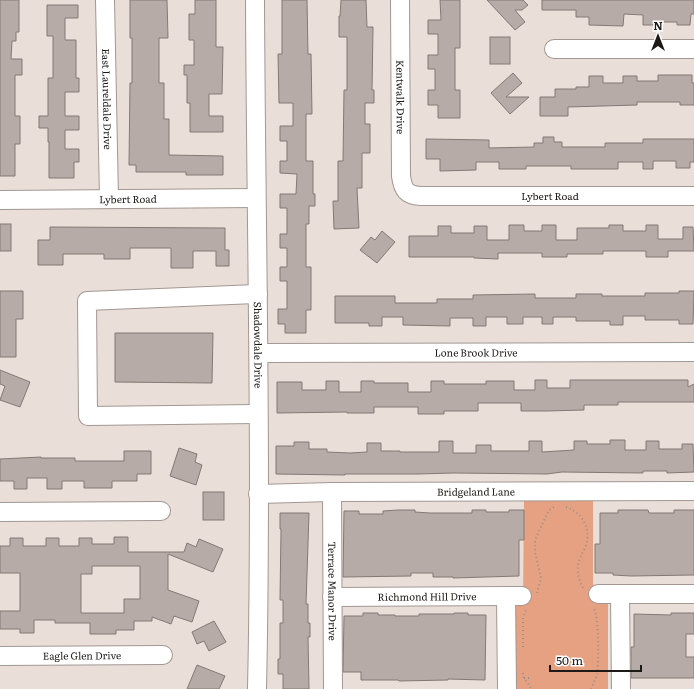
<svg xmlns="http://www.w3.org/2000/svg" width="694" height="689" font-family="Literata,serif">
  <rect width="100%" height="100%" fill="#eaded9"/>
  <!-- green -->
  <polygon fill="#e6a182" points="524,498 593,498 593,600 608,601 608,689 512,689 512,601 523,601"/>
  <!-- building -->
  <g fill="#b6aba6" stroke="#847974" fill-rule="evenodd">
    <polygon points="0,0 19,0 19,32 16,32 16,41 12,41 11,59 22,59 22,75 15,75 15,116 20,116 20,144 15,144 15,176 0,176"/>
    <polygon points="130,0 167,0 168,38 159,38 159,83 164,83 164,119 169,119 169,155 223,156 223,175 186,175 186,172 136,172 136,165 129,165 130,83 132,83 132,38 130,38"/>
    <polygon points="195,0 216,0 216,47 223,47 222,94 209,94 209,116 223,116 223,132 190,132 190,103 187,103 187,75 184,75 184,65 194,65 194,40 189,40 189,14 195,14"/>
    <polygon points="282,0 307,0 308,54 311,54 312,114 306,114 306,161 313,161 313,194 315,194 315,206 309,206 309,224 306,224 306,267 311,267 311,310 306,310 306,333 285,333 285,324 278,324 278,309 287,309 287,281 280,281 280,267 287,267 287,248 280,248 280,234 287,234 287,208 280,208 280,194 296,194 297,174 280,173 280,161 287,161 287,141 280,141 280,126 293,126 293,103 279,103 278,54 282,54"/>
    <polygon points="341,0 366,0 367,27 373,27 372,90 374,90 374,103 365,103 365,124 370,124 370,153 362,153 362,188 357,188 359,228 334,229 333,201 338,201 338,161 343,161 344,90 347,90 347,37 339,37 339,16 340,16"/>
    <polygon points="440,0 460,0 460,48 455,48 455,90 460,90 460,118 438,118 438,105 428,105 428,90 435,90 435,69 428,69 428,55 438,55 438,34 428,34 428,20 441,20"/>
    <polygon points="487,0 523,0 528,5 522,10 515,10 525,22 515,30"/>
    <polygon points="542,0 694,0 694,14 691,14 690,25 677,25 677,22 653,22 653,25 643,25 643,15 624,14 623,26 589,25 589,17 576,17 576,10 542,10"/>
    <polygon points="47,5 78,5 78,18 65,18 65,40 76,40 76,78 79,78 79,92 65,92 65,116 79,116 79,130 65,130 65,149 79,149 79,162 74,162 74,178 49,178 49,142 48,142 48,128 39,128 39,116 48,116 48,78 53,78 53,36 47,36"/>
    <rect x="490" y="37" width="20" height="27"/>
    <polygon points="513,73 522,83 506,97 529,97 510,114 491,93"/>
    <polygon points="658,75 692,75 692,83 694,83 694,105 680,105 680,102 637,102 637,105 568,107 568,116 540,116 540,97 555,97 555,89 576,89 576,87 589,87 589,76 603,76 603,83 623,83 623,76 637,76 637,81 658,81"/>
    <polygon points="543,137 554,137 554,142 562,142 562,147 605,147 605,143 643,143 643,139 694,139 694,162 690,162 690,168 676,168 676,161 653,161 653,169 643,169 643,162 618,162 618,169 571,169 571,166 526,166 526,169 499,169 499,162 476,162 476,170 440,171 440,159 426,159 426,139 489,140 489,148 534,147 534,143 543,143"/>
    <rect x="0" y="224" width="11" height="27"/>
    <polygon points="509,225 524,225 524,231 542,231 542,225 556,225 556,240 577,240 577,228 609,228 609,225 623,225 623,231 646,231 646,225 658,225 658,239 683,239 683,227 693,227 694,251 668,251 668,257 646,257 646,251 603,251 603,254 567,254 567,257 542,257 542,253 498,253 498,259 474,258 474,257 409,257 409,236 438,236 438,226 451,226 451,233 474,233 474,226 487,226 487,240 509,240"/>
    <polygon points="50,227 225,228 225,250 229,250 229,266 216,266 216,251 193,251 193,268 171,268 171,248 130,248 130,259 104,259 104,254 63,254 63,265 38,265 38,240 50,240"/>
    <polygon points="382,231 395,242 377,263 360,250 371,237 375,240"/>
    <polygon points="0,291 23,291 23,319 16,319 16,357 0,357"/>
    <polygon points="679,291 694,291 693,324 679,324 679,320 645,320 645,316 623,316 623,325 610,325 610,321 576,321 576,317 553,317 553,324 542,324 542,317 523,317 523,324 507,324 507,317 486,317 486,326 473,326 473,318 450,318 450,326 403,325 403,317 382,317 382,326 369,326 369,323 335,323 335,296 395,296 395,303 437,303 437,299 473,299 473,295 535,294 535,298 576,298 576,294 602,294 602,296 645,296 645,293 679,293"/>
    <polygon points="115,333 213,333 212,383 115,382"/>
    <polygon points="0,370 30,382 20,407 0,400 5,386 0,384"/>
    <polygon points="535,380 547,380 547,388 570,388 570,380 688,380 688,387 694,384 694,402 618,402 618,405 584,405 584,410 547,411 521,411 521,403 478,403 478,411 444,411 444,414 418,414 418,407 374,407 374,413 347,413 347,412 277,413 277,382 302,382 302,390 326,390 326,381 339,381 339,392 361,392 361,381 374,381 374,383 408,383 408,392 431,392 431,381 444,381 444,384 486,384 486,381 514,381 514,390 535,390"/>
    <polygon points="610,440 625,440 625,450 646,450 646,441 659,441 659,449 682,449 682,444 693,444 694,472 667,473 667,471 643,471 643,473 562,472 547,474 453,473 418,474 345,474 345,475 276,474 276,446 294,446 294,442 309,442 309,449 327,449 327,452 350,453 367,452 367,443 381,443 381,451 400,451 400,452 439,452 439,441 453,441 453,453 476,453 476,445 491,445 491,451 529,451 529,441 542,441 542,452 574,450 574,441 587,441 587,444 610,444"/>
    <polygon points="179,448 197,454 195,462 202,465 196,485 170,476"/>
    <polygon points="124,451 151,451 151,474 137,474 137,481 112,481 112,488 84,488 84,481 62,481 62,489 47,489 47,478 27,478 27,489 14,489 14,481 0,481 0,459 41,457 41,458 75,458 75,461 124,461"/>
    <rect x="203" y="492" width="21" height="28"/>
    <polygon points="398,510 415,510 415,512 430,513 472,513 472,510 486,510 486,512 509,512 509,510 524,510 524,540 519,540 519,576 453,578 453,577 433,577 433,573 411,573 411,576 343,577 344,511 359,511 359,514 383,514 383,511"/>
    <polygon points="618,510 648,510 649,513 674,513 674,510 694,510 694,575 631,576 613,575 613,573 595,573 595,544 600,544 600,513 618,513"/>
    <polygon points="280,513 309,513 306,604 308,604 308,623 310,623 310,637 308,637 309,689 283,689 283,674 278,674 278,659 280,659 280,623 283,623 283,600 280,600 281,529 280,529"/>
    <path d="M114,537H128V552H184L187,543L196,547L199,539L223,549L213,572L168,554V590L199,601L192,622L174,616L171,624L152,617V621H134V630H116V634H90V623H55V620H34V633H20V629H0V611H20V573H0V546H10V538H23V546H46V538H59V546H79V538H92V544H114ZM92,566H140V599H124V613H81V574H92Z"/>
    <polygon points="363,613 378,613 378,615 395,615 395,616 419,616 419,614 454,614 454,613 468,613 468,615 486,615 485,680 448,679 448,680 399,681 398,680 361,680 361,672 343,672 344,616 363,616"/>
    <polygon points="671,613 694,613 694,634 686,634 686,657 694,657 694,678 631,678 631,647 634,647 634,614 671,615"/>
    <polygon points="214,621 226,642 209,651 204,641 197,644 192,632"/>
    <polygon points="197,665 225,676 219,689 187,689"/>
  </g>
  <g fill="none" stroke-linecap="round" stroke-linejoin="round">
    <defs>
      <g id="minor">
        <path id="s1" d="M105,0L109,199"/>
        <path id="s2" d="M255,0C256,230 262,459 257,689"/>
        <path id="s3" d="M400,0L401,176C403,190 406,195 421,196H694"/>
        <polyline points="554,49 694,49"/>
        <path id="s4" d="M0,200L256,198"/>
        <polyline points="258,294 87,301 88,416 258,414"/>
        <path id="s5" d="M259,353L694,352"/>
        <path id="s6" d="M332,492L333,689"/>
        <path id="s7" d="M258,494L332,492L694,491"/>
        <polyline points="0,512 161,511"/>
        <polyline points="598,594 694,594"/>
        <polyline points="620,594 621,689"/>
        <polyline points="506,596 507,689"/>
        <path id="s8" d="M332,597L522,596"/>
        <path id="s9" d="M0,656L163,655"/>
      </g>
    </defs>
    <!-- minor casing -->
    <use href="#minor" stroke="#a29792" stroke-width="20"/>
    <!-- path -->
    <g stroke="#988f8b" stroke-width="2" stroke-dasharray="1 3" stroke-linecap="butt">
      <path d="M566,507C581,512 590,526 587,542C585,550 579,557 578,566C577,574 580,583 584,590"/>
      <polyline points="537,593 541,578 535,552 535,540 549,510 554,507"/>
      <polyline points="523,647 523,618 526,610"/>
      <polyline points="523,673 524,678 532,689"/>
      <polyline points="524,678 530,678"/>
      <path d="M591,689C593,684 596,679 597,674C599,661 599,619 594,608"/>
    </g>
    <!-- minor -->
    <use href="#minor" stroke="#fff" stroke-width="18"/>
  </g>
  <g text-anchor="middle" stroke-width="4" stroke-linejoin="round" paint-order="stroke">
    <!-- street labels -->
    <g font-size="10" fill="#1d1917" stroke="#fff">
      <text dy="4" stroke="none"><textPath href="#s3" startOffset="97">Kentwalk Drive</textPath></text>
      <text dy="4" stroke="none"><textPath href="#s1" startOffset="99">East Laureldale Drive</textPath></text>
      <text dy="4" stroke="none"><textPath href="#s3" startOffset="337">Lybert Road</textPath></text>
      <text dy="4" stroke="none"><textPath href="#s4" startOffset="128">Lybert Road</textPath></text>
      <text dy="4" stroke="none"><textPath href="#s2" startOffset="345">Shadowdale Drive</textPath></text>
      <text dy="4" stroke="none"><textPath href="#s5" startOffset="217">Lone Brook Drive</textPath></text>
      <text dy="4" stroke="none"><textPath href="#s7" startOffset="218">Bridgeland Lane</textPath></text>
      <text dy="4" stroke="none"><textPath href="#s6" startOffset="99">Terrace Manor Drive</textPath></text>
      <text dy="4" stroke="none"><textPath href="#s8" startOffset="95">Richmond Hill Drive</textPath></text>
      <text dy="4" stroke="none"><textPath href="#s9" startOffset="82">Eagle Glen Drive</textPath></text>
    </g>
  </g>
  <!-- north arrow -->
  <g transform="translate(658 36)" stroke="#ffffff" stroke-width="3" paint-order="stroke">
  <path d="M0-3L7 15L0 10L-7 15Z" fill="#1d1917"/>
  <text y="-6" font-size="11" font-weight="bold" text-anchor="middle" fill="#1d1917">N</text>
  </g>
  <!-- scale -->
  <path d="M550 665v6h91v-6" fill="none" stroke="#1d1917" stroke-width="2"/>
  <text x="556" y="665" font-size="12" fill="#1d1917" stroke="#ffffff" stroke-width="3" paint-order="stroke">50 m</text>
</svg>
